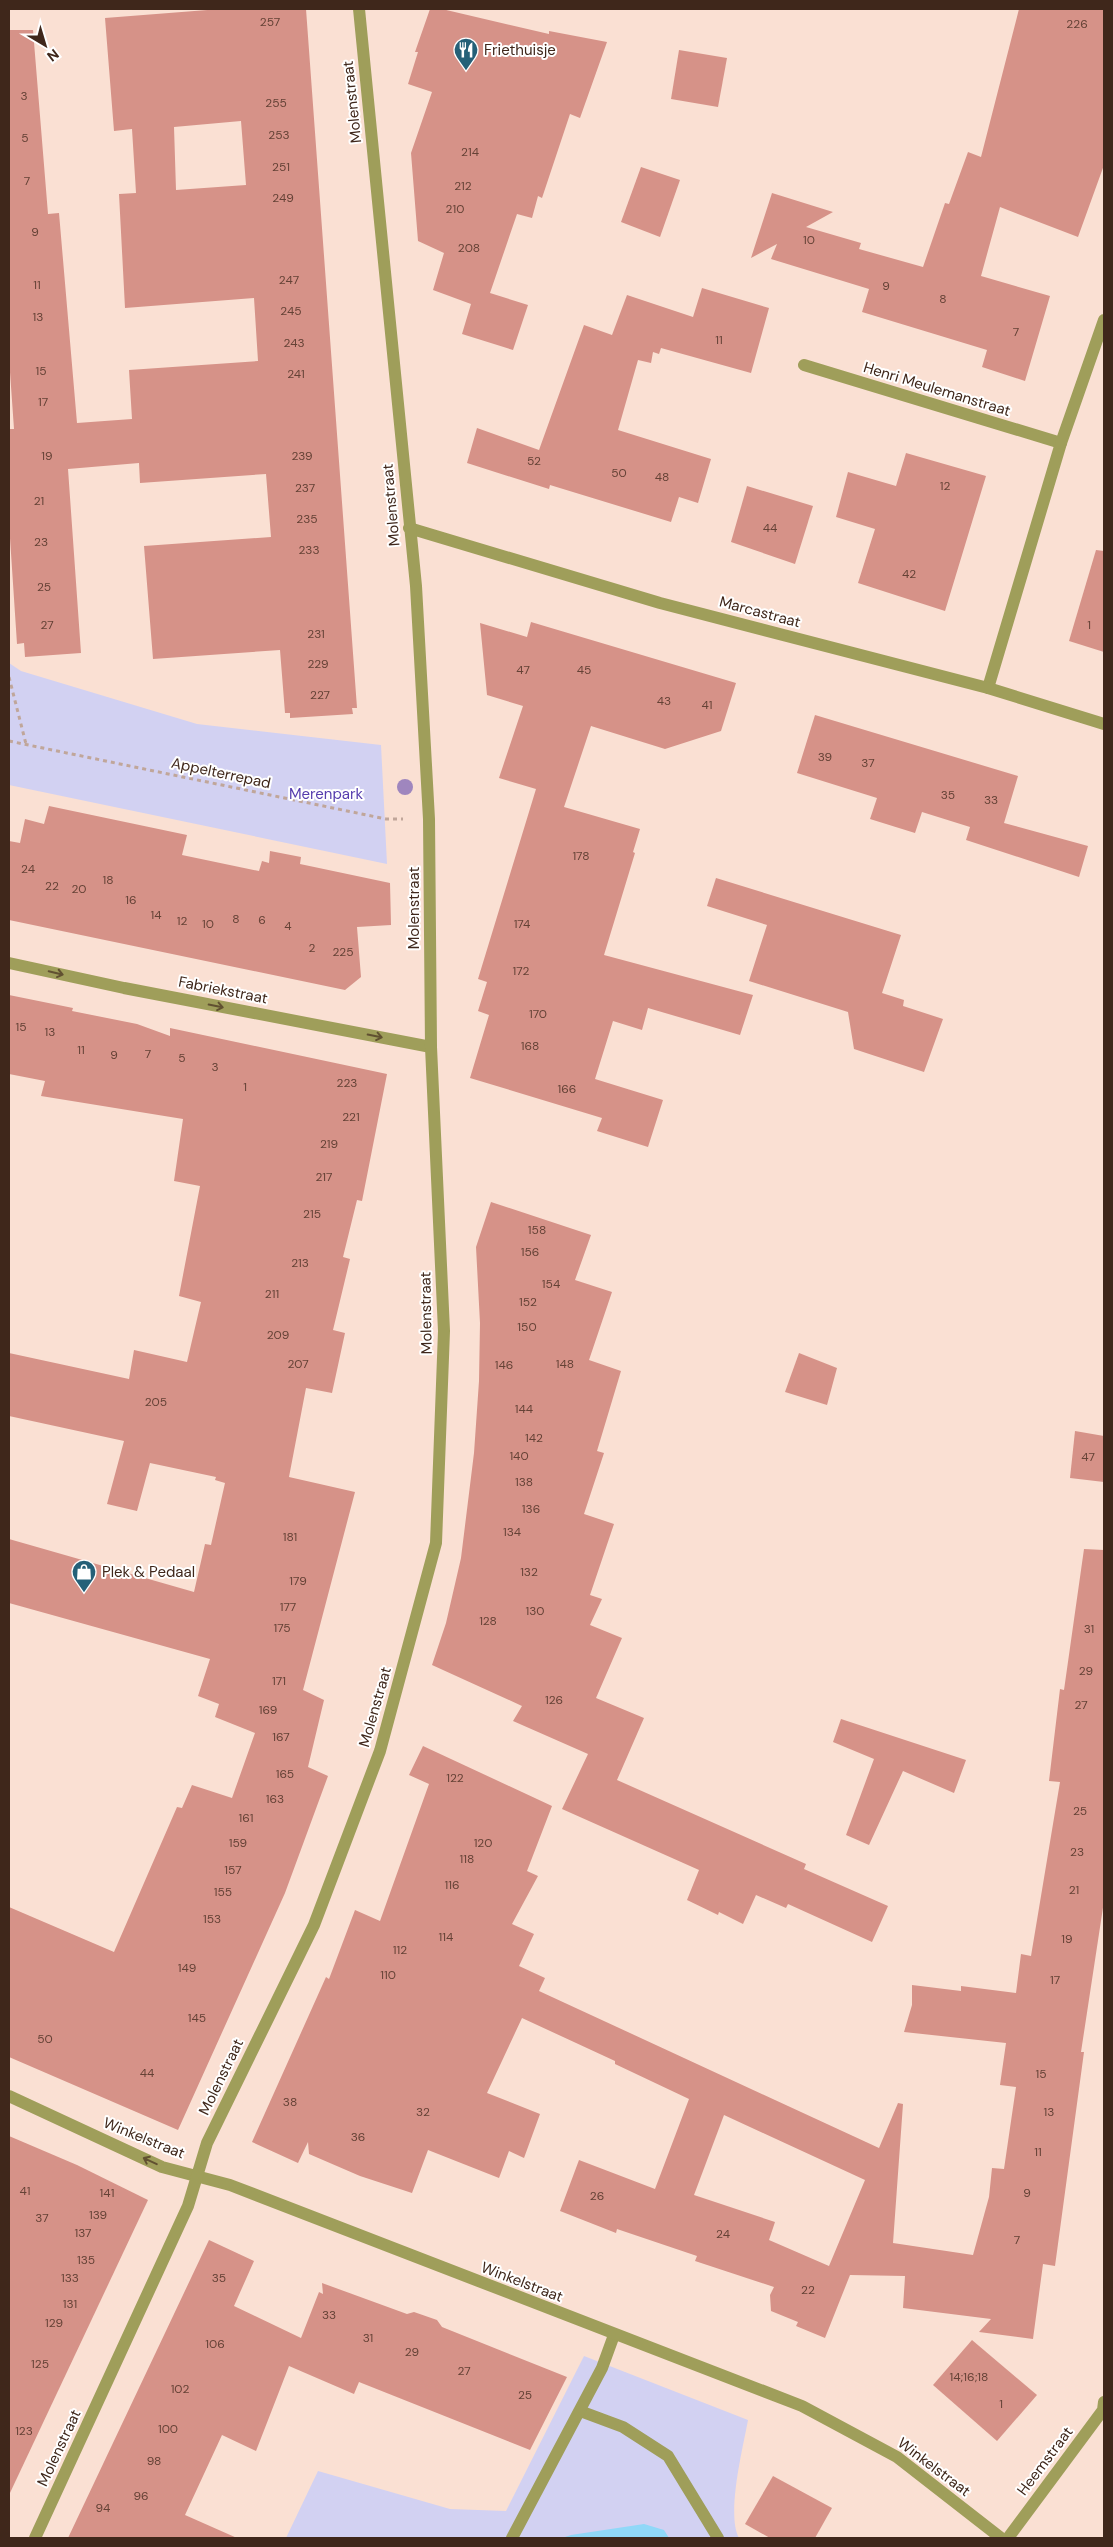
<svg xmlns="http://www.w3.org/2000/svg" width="1113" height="2547" font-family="'DM Sans',sans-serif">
  <rect width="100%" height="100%" fill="#fae0d3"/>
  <!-- green -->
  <g fill="#d2d1f2">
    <polygon points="9,663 21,671 197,724 381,745 387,864 9,785"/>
    <path d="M584,2356L748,2420C743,2448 726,2514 739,2538H286L318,2471L450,2509L506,2511Z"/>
  </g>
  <!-- water -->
  <polygon fill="#90d8f8" points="644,2524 664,2530 669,2538 562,2538 571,2535"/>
  <!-- building -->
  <g fill="#d69288" fill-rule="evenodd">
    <path d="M220,9H306L357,708H352L353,714L290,718V713H285L280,650L153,659L144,546L271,537L266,474L140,483L139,463L68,469L81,653L25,657L24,643L17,644L9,523V429H14L9,358V30H33L48,214L59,213L77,423L132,419L129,370L258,361L254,298L125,308L119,194L136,193L132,129L114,131L105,18ZM241,121L246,185L176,190L174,127Z"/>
    <polygon points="430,9 442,9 549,34 549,31 607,42 580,118 570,114 542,198 538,196 532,218 517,214 490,293 528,305 513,350 462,334 471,304 433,290 444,253 418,241 411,153 432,92 408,84 418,52 415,52"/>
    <polygon points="1019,9 1104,9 1104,165 1078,237 1000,207 981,276 1050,296 1025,381 982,367 987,350 862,312 869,289 771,259 777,244 751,258 772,193 833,212 806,227 861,243 859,249 923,267 945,203 949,204 968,152 981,157"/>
    <polygon points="679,50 727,58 718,107 671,99"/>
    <polygon points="641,167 680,180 660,237 621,222"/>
    <polygon points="702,288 769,308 751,373 661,348 659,354 653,352 651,363 638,360 618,430 711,459 698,503 679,497 671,522 550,485 549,489 467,463 477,428 539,450 584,325 612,335 627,295 693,317"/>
    <polygon points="906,453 986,476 945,611 858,583 875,529 836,517 848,472 896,486"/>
    <polygon points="747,486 813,506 795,564 731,542"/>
    <polygon points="1096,550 1104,551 1104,652 1069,641"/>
    <polygon points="531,622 736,683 721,731 665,749 591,726 564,807 640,829 633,852 635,853 604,955 753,995 740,1035 648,1008 642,1030 613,1021 595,1079 663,1100 648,1147 597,1131 602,1118 470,1078 489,1015 478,1011 487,982 478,979 536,789 499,778 523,706 487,695 480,623 527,637"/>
    <polygon points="815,715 1018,776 1004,823 1088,846 1079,877 966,840 970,827 922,812 915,833 870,819 877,798 797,773"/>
    <polygon points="49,806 187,835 182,855 259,871 262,861 269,863 270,851 301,857 300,864 390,883 391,925 357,927 361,977 345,990 9,920 9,841 20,843 25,819 44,824"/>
    <polygon points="716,878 901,935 882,993 904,1000 903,1006 943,1019 924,1072 854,1049 848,1012 749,981 767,925 707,906"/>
    <polygon points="9,995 73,1008 72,1011 137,1024 170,1036 170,1028 387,1074 362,1201 357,1200 343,1257 350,1259 333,1330 345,1333 332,1393 306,1388 289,1477 355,1492 303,1690 324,1700 308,1767 328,1776 285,1893 178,2130 9,2057 9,1907 114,1952 177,1807 182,1808 192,1785 232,1798 255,1733 215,1717 219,1704 198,1696 210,1659 9,1603 9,1539 194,1592 205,1544 211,1545 225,1483 215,1480 216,1477 150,1463 137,1511 107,1504 124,1441 9,1416 9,1353 129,1379 134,1350 187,1362 201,1302 179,1296 200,1186 174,1181 183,1119 41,1096 45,1081 9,1074"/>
    <polygon points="491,1202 591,1235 575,1280 612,1292 589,1360 621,1371 597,1451 604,1453 584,1514 614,1524 590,1595 602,1599 590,1625 622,1638 596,1698 644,1718 617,1780 806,1864 804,1869 888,1906 872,1942 788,1904 786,1908 756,1895 743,1924 719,1912 718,1915 687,1900 699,1870 562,1809 588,1754 513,1721 522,1706 432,1665 446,1623 461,1558 474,1453 479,1381 480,1323 476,1247"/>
    <polygon points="799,1353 837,1368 827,1405 785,1392"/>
    <polygon points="1075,1431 1104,1436 1104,1482 1070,1478"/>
    <path d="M1084,1549L1104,1550V1901L1081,2052H1084L1055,2266L1043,2264L1033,2339L979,2332L991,2319L903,2308L905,2276L850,2275L825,2338L796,2326L798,2322L771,2311L770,2295L774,2287L695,2261L697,2256L617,2229L616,2233L560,2211L579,2160L655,2189L689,2099L615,2064V2061L522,2018L487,2093L540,2114L524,2158L509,2151L499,2178L428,2150L412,2193L360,2176L309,2154L308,2142L298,2163L252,2142L326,1977L329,1979L355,1910L380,1921L429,1784L409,1775L423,1746L552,1806L527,1871L538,1876L512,1924L534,1934L519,1966L545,1978L539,1991L879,2148L898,2103L903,2104L893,2243L973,2255L989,2197L992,2168L1004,2169L1016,2087L1000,2085L1006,2043L904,2032L912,2005V1985L961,1991V1986L1016,1993L1021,1954L1031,1956L1060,1782L1049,1781L1060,1689L1064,1690ZM724,2115L865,2180L829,2266L769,2240L775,2222L694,2195Z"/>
    <polygon points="841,1719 966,1760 954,1793 903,1771 869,1845 846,1835 874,1759 833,1742"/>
    <polygon points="9,2136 77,2165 148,2200 9,2495"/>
    <polygon points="209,2240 254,2261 234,2306 301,2338 319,2292 323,2294 322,2283 407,2314 414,2312 437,2320 442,2327 567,2377 530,2450 359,2382 354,2394 289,2366 256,2451 222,2435 185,2515 237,2538 68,2538"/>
    <polygon points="972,2340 1037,2395 997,2441 933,2385"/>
    <polygon points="773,2476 832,2508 815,2538 770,2538 745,2524"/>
  </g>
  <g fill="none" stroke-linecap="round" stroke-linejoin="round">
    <!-- path -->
    <g stroke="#c0a69a" stroke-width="3" stroke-dasharray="4 4" stroke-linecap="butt">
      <polyline points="9,677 26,744"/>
      <polyline points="9,741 386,819 403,819"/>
    </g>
    <!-- lane -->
    <g stroke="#9f9e5a" stroke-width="12">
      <polyline points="580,2411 623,2427 668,2456 718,2538"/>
      <polyline points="512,2538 602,2368 614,2335"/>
    </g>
    <!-- street -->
    <g stroke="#9f9e5a" stroke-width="12">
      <polyline points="804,365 1061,443 988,688"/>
      <polyline points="1061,443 1104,320"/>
      <polyline points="409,528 660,603 988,688 1104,724"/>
      <polyline points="9,963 124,988 431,1047"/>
      <polyline points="9,2096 162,2167 230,2185 802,2406 897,2457 1001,2538"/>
      <polyline points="35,2538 188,2206 207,2143 314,1925 380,1751 436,1543 444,1331 431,1047 429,819 416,586 359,9"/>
      <polyline points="1008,2538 1103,2410 1104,2402"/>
    </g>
  </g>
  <!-- trees -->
  <circle fill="#9f86be" cx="405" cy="787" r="8"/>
  <!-- one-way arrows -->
  <defs><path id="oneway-shaft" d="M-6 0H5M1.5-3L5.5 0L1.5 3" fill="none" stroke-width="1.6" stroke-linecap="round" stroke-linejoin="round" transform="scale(1.25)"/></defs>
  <g stroke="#615131">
    <use href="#oneway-shaft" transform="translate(56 973) rotate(13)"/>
    <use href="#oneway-shaft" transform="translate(216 1006) rotate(11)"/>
    <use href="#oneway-shaft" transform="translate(375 1036) rotate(11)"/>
    <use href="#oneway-shaft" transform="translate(150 2161) rotate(-155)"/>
  </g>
  <!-- icons -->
  <defs>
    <symbol id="restaurant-pin" viewBox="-11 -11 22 30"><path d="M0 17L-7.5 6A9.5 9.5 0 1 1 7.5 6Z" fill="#256078" stroke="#fff"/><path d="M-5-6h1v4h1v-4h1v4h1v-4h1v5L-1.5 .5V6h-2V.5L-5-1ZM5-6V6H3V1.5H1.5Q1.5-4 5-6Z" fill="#fff"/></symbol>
    <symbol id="shop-pin" viewBox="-11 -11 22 30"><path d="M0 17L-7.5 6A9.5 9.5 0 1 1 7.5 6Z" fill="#256078" stroke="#fff"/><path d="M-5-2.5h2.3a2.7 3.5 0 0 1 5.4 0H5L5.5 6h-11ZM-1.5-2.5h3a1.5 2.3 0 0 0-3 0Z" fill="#fff"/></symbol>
  </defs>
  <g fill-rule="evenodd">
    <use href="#restaurant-pin" x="452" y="36" width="28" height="38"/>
    <use href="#shop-pin" x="70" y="1558" width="28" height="38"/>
  </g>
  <g text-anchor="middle" stroke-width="4" stroke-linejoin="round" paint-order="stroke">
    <!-- number labels -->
    <g font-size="12" fill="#654236">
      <text x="270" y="26">257</text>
      <text x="1077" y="28">226</text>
      <text x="24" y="100">3</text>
      <text x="276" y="107">255</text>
      <text x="279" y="139">253</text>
      <text x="25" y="142">5</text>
      <text x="470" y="156">214</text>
      <text x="281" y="171">251</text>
      <text x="27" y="185">7</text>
      <text x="463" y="190">212</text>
      <text x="283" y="202">249</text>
      <text x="455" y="213">210</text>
      <text x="35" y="236">9</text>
      <text x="809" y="244">10</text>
      <text x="469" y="252">208</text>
      <text x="289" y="284">247</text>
      <text x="37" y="289">11</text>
      <text x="886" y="290">9</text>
      <text x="943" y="303">8</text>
      <text x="291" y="315">245</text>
      <text x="38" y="321">13</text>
      <text x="1016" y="336">7</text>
      <text x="719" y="344">11</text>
      <text x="294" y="347">243</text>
      <text x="41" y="375">15</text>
      <text x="296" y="378">241</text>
      <text x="43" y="406">17</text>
      <text x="47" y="460">19</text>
      <text x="302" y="460">239</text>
      <text x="534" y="465">52</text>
      <text x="619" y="477">50</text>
      <text x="662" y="481">48</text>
      <text x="945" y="490">12</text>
      <text x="305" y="492">237</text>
      <text x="39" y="505">21</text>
      <text x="307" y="523">235</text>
      <text x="770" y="532">44</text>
      <text x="41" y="546">23</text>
      <text x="309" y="554">233</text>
      <text x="909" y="578">42</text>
      <text x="44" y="591">25</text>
      <text x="47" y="629">27</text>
      <text x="1089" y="629">1</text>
      <text x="316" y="638">231</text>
      <text x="318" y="668">229</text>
      <text x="523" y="674">47</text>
      <text x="584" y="674">45</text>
      <text x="320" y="699">227</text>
      <text x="664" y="705">43</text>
      <text x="707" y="709">41</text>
      <text x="825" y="761">39</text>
      <text x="868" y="767">37</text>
      <text x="948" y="799">35</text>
      <text x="991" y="804">33</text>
      <text x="581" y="860">178</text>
      <text x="28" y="873">24</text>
      <text x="108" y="884">18</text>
      <text x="52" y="890">22</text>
      <text x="79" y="893">20</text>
      <text x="131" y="904">16</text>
      <text x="156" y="919">14</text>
      <text x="236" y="923">8</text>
      <text x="262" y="924">6</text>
      <text x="182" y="925">12</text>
      <text x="208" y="928">10</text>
      <text x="522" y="928">174</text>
      <text x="288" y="930">4</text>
      <text x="312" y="952">2</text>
      <text x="343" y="956">225</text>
      <text x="521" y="975">172</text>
      <text x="538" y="1018">170</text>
      <text x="21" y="1031">15</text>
      <text x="50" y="1036">13</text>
      <text x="530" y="1050">168</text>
      <text x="81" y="1054">11</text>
      <text x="148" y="1058">7</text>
      <text x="114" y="1059">9</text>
      <text x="182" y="1062">5</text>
      <text x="215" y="1071">3</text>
      <text x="347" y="1087">223</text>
      <text x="245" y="1091">1</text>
      <text x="567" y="1093">166</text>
      <text x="351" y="1121">221</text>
      <text x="329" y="1148">219</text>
      <text x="324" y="1181">217</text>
      <text x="312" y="1218">215</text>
      <text x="537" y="1234">158</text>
      <text x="530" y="1256">156</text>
      <text x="300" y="1267">213</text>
      <text x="551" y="1288">154</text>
      <text x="272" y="1298">211</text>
      <text x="528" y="1306">152</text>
      <text x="527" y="1331">150</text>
      <text x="278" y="1339">209</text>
      <text x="298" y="1368">207</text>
      <text x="565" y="1368">148</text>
      <text x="504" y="1369">146</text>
      <text x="156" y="1406">205</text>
      <text x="524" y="1413">144</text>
      <text x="534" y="1442">142</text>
      <text x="519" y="1460">140</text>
      <text x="1088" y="1461">47</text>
      <text x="524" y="1486">138</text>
      <text x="531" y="1513">136</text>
      <text x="512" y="1536">134</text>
      <text x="290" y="1541">181</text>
      <text x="529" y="1576">132</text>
      <text x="298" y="1585">179</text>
      <text x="288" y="1611">177</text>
      <text x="535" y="1615">130</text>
      <text x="488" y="1625">128</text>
      <text x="282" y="1632">175</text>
      <text x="1089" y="1633">31</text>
      <text x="1086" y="1675">29</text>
      <text x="279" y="1685">171</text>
      <text x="554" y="1704">126</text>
      <text x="1081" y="1709">27</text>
      <text x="268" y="1714">169</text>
      <text x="281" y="1741">167</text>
      <text x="285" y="1778">165</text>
      <text x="455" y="1782">122</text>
      <text x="275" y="1803">163</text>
      <text x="1080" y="1815">25</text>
      <text x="246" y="1822">161</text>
      <text x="238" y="1847">159</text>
      <text x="483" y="1847">120</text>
      <text x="1077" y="1856">23</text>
      <text x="467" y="1863">118</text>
      <text x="233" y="1874">157</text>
      <text x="452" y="1889">116</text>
      <text x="1074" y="1894">21</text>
      <text x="223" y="1896">155</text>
      <text x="212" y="1923">153</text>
      <text x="446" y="1941">114</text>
      <text x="1067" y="1943">19</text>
      <text x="400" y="1954">112</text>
      <text x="187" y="1972">149</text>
      <text x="388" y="1979">110</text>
      <text x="1055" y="1984">17</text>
      <text x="197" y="2022">145</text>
      <text x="45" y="2043">50</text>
      <text x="147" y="2077">44</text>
      <text x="1041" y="2078">15</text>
      <text x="290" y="2106">38</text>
      <text x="423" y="2116">32</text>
      <text x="1049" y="2116">13</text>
      <text x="358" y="2141">36</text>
      <text x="1038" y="2156">11</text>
      <text x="25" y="2195">41</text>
      <text x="107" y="2197">141</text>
      <text x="1027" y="2197">9</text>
      <text x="597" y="2200">26</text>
      <text x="98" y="2219">139</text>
      <text x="42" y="2222">37</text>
      <text x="83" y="2237">137</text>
      <text x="723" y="2238">24</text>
      <text x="1017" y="2244">7</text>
      <text x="86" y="2264">135</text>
      <text x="70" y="2282">133</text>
      <text x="219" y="2282">35</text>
      <text x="808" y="2294">22</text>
      <text x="70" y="2308">131</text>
      <text x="329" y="2319">33</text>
      <text x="54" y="2327">129</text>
      <text x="368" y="2342">31</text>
      <text x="215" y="2348">106</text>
      <text x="412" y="2356">29</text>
      <text x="40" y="2368">125</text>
      <text x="464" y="2375">27</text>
      <text x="969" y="2381">14;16;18</text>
      <text x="180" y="2393">102</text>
      <text x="525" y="2399">25</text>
      <text x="1001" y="2408">1</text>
      <text x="168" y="2433">100</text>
      <text x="24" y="2435">123</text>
      <text x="154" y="2465">98</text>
      <text x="141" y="2500">96</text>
      <text x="103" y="2512">94</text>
    </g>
    <!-- poi labels -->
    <g font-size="15" fill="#3f271b" stroke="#fff" text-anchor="start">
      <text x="484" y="55">Friethuisje</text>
      <text x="102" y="1577">Plek &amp; Pedaal</text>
    </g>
    <!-- street labels -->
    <g font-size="15" fill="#3f271b" stroke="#fff">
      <text transform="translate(352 102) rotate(-96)" y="5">Molenstraat</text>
      <text transform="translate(937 389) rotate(17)" y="5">Henri Meulemanstraat</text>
      <text transform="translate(391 505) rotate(-95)" y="5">Molenstraat</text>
      <text transform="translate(760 612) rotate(15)" y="5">Marcastraat</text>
      <text transform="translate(221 773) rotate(12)" y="5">Appelterrepad</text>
      <text transform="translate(414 908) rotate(-90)" y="5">Molenstraat</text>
      <text transform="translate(223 990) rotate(11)" y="5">Fabriekstraat</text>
      <text transform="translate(426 1313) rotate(-91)" y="5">Molenstraat</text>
      <text transform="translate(375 1707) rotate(-74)" y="5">Molenstraat</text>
      <text transform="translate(221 2077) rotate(-64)" y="5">Molenstraat</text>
      <text transform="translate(144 2138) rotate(22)" y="5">Winkelstraat</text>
      <text transform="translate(522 2282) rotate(21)" y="5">Winkelstraat</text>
      <text transform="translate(59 2448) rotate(-65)" y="5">Molenstraat</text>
      <text transform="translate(1045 2461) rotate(-53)" y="5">Heemstraat</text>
      <text transform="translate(934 2467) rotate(37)" y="5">Winkelstraat</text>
    </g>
    <!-- park labels -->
    <g font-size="15" fill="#553cad" stroke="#fff">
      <text x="326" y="799">Merenpark</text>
    </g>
  </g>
  <!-- border -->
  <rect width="1113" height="2547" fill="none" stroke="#3f271b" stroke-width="20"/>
  <!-- north arrow -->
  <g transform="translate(45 45) rotate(142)" stroke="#ffffff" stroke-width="4" paint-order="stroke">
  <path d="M0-4L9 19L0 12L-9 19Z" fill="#3f271b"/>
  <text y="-8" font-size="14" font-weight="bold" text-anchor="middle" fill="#3f271b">N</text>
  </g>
</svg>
